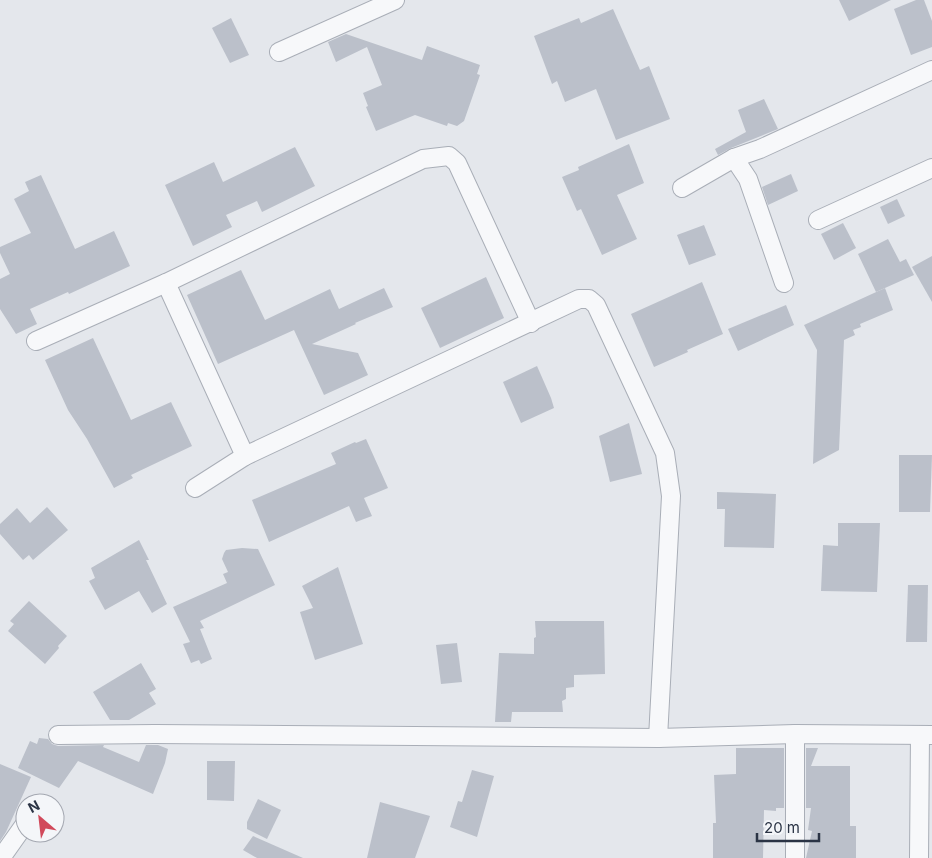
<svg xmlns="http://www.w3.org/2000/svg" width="932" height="858" font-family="Inter,sans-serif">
  <rect width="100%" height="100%" fill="#e4e7ec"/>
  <!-- building -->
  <g fill="#bbc0ca">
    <polygon points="839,0 891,0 849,21"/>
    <polygon points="916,0 924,0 932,21 932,47 911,55 894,9"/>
    <polygon points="613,9 640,70 649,66 670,119 616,140 596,89 565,102 557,81 552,84 534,36 579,18 581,23"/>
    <polygon points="231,18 249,55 230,63 212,28"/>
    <polygon points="346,34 422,60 427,46 480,65 477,74 480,75 464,121 457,126 448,123 447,126 415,115 376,131 366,107 368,106 363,93 382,85 367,47 336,62 328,42"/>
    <polygon points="764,99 778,129 731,148 718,155 715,149 746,132 738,110"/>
    <polygon points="629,144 644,183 617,195 637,239 602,255 581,209 577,211 562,177 579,170 578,167"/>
    <polygon points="295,147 315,186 262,212 257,201 226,215 232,227 193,246 165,185 214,162 223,182"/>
    <polygon points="791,174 798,191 768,205 762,187"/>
    <polygon points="41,175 75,249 114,231 130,266 69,294 68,292 30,309 37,324 16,334 0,309 0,279 10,274 0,253 0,247 31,233 14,199 29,191 25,182"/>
    <polygon points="897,199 905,216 888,224 880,207"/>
    <polygon points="843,223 856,248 834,260 821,234"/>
    <polygon points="704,225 716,255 689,265 677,235"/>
    <polygon points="888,239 900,262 906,259 914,275 876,292 858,254"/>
    <polygon points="932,256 932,302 912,267"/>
    <polygon points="241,270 265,320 330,289 339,309 384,288 393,307 355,323 356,324 312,344 358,353 368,375 324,395 294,330 218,364 187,295"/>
    <polygon points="486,277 504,318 440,348 421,308"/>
    <polygon points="702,282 723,334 687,350 688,352 654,367 631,314"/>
    <polygon points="885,288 893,310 860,324 861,327 853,330 855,335 844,340 839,450 813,464 817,350 804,325"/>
    <polygon points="786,305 794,325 738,351 728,329"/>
    <polygon points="93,338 131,420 171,402 192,446 131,475 133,478 114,488 87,439 68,410 45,360"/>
    <polygon points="537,366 551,398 554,408 521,423 503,382"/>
    <polygon points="629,423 642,474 610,482 599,436"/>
    <polygon points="366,439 388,488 364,498 372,516 356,522 349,506 269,542 252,500 336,464 331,453 355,442 356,443"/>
    <polygon points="899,455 932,455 930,512 899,512"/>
    <polygon points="717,492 776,494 774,548 724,547 725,509 717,509"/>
    <polygon points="47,507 68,530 33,560 29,555 23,560 0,534 0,524 17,508 30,523"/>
    <polygon points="838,523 880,523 877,592 821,591 823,545 838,546"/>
    <polygon points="139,540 149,560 146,560 167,604 152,613 139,591 105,610 89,581 95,578 91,568"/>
    <polygon points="242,548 258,549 275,585 200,621 204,628 200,629 212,659 201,664 199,660 191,663 183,644 190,642 173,607 227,583 223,574 228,572 222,559 224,553 226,550"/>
    <polygon points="338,567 363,644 315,660 300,612 313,608 302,586"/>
    <polygon points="908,585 928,585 927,642 906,642"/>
    <polygon points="29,601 67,636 58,646 59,648 45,664 8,631 14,624 10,621"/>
    <polygon points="535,621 604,621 605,674 574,675 574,687 566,688 566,699 562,701 563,712 512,712 511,722 495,722 499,653 534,654 534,638 536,637"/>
    <polygon points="457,643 462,682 441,684 436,645"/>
    <polygon points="141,663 156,689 149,693 156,704 129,720 110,720 93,692"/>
    <polygon points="39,738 48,739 52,744 58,746 104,745 103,747 139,762 146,745 158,745 168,749 165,763 153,794 78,761 59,788 18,768 30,741 37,744"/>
    <polygon points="736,748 784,748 784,808 776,808 776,811 764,810 763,858 713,858 713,823 716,823 714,775 736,774"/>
    <polygon points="806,748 818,748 811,766 850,766 850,826 856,826 856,858 806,858 812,831 808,830 811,808 806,808"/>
    <polygon points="207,761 235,761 234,801 207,800"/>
    <polygon points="0,764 31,777 6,832 0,841"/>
    <polygon points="472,770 494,776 477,837 450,827 458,801 462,802"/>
    <polygon points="258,799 281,810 267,839 247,829 247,822"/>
    <polygon points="380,802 430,816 415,858 367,858"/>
    <polygon points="253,836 303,858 257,858 243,850"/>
  </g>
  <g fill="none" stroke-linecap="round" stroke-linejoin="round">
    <defs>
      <g id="street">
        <polyline points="279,52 395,0"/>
        <polyline points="682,188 734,158"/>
        <polyline points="818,220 932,168"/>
        <polyline points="166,283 245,456"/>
        <polyline points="784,283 748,179 734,158 760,149 932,70"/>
        <polyline points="36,341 166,283 423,159 449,156 457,163 531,323"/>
        <polyline points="195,488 245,456 579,299 589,299 596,305 665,453 671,496 658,738"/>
        <polyline points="58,735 155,734 658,738 795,734"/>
        <polyline points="1,858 25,824"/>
        <polyline points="795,858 795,734 932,735"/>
        <polyline points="919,858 920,735"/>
      </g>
    </defs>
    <!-- street casing -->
    <use href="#street" stroke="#a9aeb7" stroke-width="20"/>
    <!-- street -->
    <use href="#street" stroke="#f7f8fa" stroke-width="18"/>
  </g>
  <!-- north arrow -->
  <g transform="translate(40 818) rotate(332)"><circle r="24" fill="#f4f6f9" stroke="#a4a8b1"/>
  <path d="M0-4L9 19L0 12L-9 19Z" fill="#d1495b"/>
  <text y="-8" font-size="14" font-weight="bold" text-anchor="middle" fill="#2b3445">N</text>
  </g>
  <!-- scale -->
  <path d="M757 833v8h62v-8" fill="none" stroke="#2b3445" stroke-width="2.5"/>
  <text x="764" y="833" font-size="15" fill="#2b3445" stroke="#f4f6f9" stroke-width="4" paint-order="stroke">20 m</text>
</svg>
